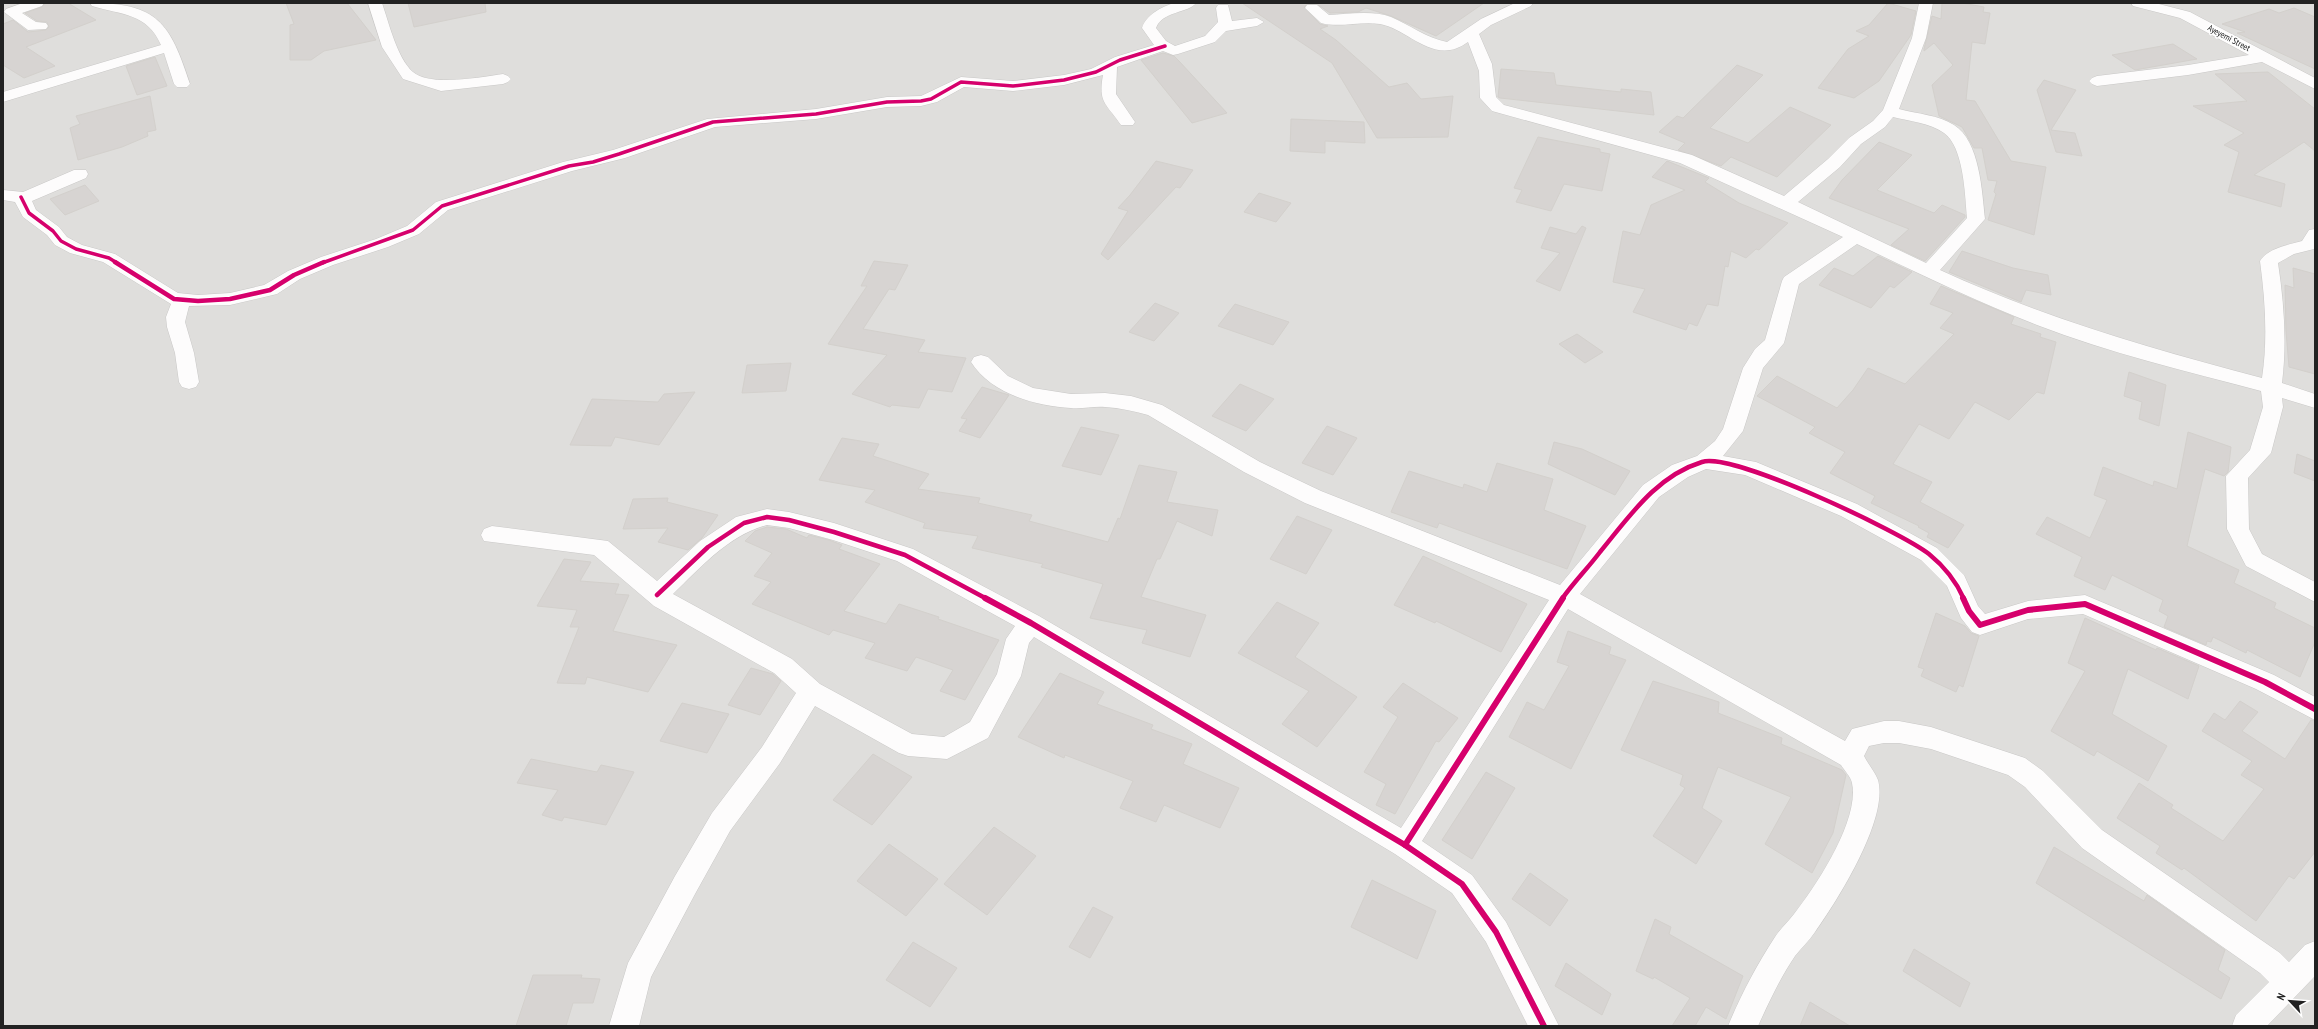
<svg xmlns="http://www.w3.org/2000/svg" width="2318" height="1029" font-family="'PT Sans Narrow',sans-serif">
  <rect width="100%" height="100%" fill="#f0eeeb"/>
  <!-- residential -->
  <rect fill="#dfdedc" x="3" y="3" width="2312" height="1023"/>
  <!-- building -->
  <g fill="#d7d4d2" stroke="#d3d0cc">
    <polygon points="45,3 68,3 96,20 26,47 55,66 24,78 3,65 3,24 13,20 28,32 46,30 49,27 47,22 37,21 25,13 42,7"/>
    <polygon points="286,3 347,3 376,40 324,51 311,60 290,60 290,25 294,24"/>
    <polygon points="408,3 485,3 486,12 414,27"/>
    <polygon points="1242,3 1484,3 1436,36 1391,16 1366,8 1358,12 1330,13 1317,4 1307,4 1304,7 1320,24 1328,26 1320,29 1336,40 1389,87 1407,83 1421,99 1453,96 1448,137 1377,138 1332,63"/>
    <polygon points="1888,3 1916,11 1911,35 1879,81 1854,98 1818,88 1848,49 1869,36 1856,31 1869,25"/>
    <polygon points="1942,3 1962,3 1984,7 1983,12 1990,13 1985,44 1972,42 1966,100 1975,101 2011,161 2046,167 2034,235 1988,220 1996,194 1994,192 1997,181 1988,180 1982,148 1974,148 1962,127 1939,116 1932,85 1953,65 1934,43 1924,51 1924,49 1932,16 1941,19"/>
    <polygon points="2294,8 2315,17 2315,69 2237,33 2245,32 2222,24 2269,9 2279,13"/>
    <polygon points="2173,44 2197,59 2135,70 2112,55"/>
    <polygon points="1163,53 1174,56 1179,61 1227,113 1192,123 1141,60"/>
    <polygon points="155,57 167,86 137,95 126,66"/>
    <polygon points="1737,65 1763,75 1710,128 1748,143 1790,107 1831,125 1777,177 1731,157 1721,166 1678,150 1685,143 1659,132 1677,116 1683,118"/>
    <polygon points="1501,69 1554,73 1556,85 1621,92 1621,89 1651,92 1654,115 1500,98 1498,97"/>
    <polygon points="2268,72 2315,109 2315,151 2304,142 2254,175 2285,184 2281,207 2228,192 2239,152 2224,145 2244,133 2193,106 2247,101 2215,74"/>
    <polygon points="2044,80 2076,90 2051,130 2075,133 2082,156 2056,152 2037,90"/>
    <polygon points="150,96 156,130 147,132 148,136 122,147 78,160 70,128 80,124 76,116"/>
    <polygon points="1291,119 1364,122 1365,143 1325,141 1325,153 1290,151"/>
    <polygon points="1538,137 1600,149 1600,152 1610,154 1602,191 1564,184 1551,211 1516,202 1522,190 1514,188"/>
    <polygon points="1879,142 1912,155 1877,190 1934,213 1942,205 1965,215 1965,217 1925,261 1891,245 1909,229 1829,198 1842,180"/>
    <polygon points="1156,161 1193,170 1180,188 1176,187 1108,260 1101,254 1128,211 1118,208 1130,195"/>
    <polygon points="1667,161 1709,178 1705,182 1739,203 1788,223 1759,250 1756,249 1746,258 1731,251 1728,267 1725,266 1718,306 1707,304 1697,326 1689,323 1686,330 1633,312 1645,289 1613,282 1623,231 1640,235 1651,205 1685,190 1652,177"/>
    <polygon points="85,185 99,201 65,215 50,199"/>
    <polygon points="1259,193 1291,203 1276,222 1244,212"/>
    <polygon points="1582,226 1586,228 1560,291 1536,281 1560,253 1541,248 1550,227 1576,234"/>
    <polygon points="1962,251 2013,268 2048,275 2051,295 2026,290 2021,302 1949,272"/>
    <polygon points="1878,256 1912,272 1894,288 1890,286 1871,308 1819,285 1834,268 1853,276"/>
    <polygon points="874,261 908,265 895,290 889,289 863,329 925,340 918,352 966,358 952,392 928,389 919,408 892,405 890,407 852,394 887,355 828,344 867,286 861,286"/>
    <polygon points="2293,268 2315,274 2315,374 2289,367 2286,331 2285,285 2294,288"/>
    <polygon points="1941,286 2014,317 2011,324 2041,334 2040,337 2056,342 2044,394 2037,392 2009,420 1975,402 1949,439 1919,424 1893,464 1932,482 1920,502 1964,525 1948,548 1927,537 1929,533 1918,527 1919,526 1871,503 1875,496 1830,473 1845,452 1809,433 1815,427 1757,396 1777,376 1837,408 1853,390 1868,368 1905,384 1954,334 1940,328 1953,313 1930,304"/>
    <polygon points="1155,303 1179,313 1154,341 1129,332"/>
    <polygon points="1235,304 1289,322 1273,345 1218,326"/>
    <polygon points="1577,334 1603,352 1585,363 1559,344"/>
    <polygon points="791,363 786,391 742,393 747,365"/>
    <polygon points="2129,372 2166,385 2159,426 2139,419 2142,402 2124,396"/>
    <polygon points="1240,384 1274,399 1246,431 1212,416"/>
    <polygon points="982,387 1009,395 980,438 959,431 967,419 961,418"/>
    <polygon points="695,392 659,445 615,437 611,446 570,445 592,399 658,402 664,394"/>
    <polygon points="1327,426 1357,438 1333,475 1302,463"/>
    <polygon points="1081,427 1119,435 1101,475 1062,466"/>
    <polygon points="2188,432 2231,447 2228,472 2224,476 2205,469 2187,546 2239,570 2234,583 2276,603 2274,608 2315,628 2315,642 2300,677 2247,650 2246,653 2213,637 2211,642 2207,641 2206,645 2164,627 2168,616 2159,611 2163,600 2112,575 2105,590 2074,576 2082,557 2036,534 2047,517 2090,538 2107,500 2094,495 2103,467 2153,486 2154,481 2177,489"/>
    <polygon points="842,438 879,444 873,456 929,474 918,489 980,498 978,503 1032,515 1029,521 1108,542 1118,518 1120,519 1139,465 1177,472 1167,502 1218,510 1212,536 1177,521 1160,559 1157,559 1141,597 1206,615 1190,657 1142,643 1147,630 1090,618 1103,584 1041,567 1043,564 972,548 978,536 923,528 925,523 865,502 875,490 819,480"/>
    <polygon points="1554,442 1582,449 1630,471 1615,495 1548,464"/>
    <polygon points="2297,454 2315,461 2315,481 2294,473"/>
    <polygon points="1497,463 1553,479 1544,510 1586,526 1567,569 1439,523 1437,528 1391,512 1409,471 1463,488 1464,484 1487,492"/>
    <polygon points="668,498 667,502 718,515 702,538 688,550 658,542 668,528 623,529 633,499"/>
    <polygon points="1297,516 1332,530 1306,574 1270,559"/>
    <polygon points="767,527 786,529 807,538 809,535 829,540 842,545 839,549 880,564 844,611 886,624 899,604 939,617 938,619 999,640 965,700 940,691 953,670 916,657 907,671 865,658 875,643 833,630 829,635 752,604 771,582 754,576 772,553 745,541 755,531"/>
    <polygon points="1423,556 1527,604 1501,652 1436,621 1435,623 1394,605"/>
    <polygon points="564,559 591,562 580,581 619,584 615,594 629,595 613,631 677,645 648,692 587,677 585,684 557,683 579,627 570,627 577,610 537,606"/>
    <polygon points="1277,602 1319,623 1295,657 1357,697 1317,747 1282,724 1309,691 1238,653"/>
    <polygon points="1936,613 1965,626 1971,633 1979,636 1963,687 1959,685 1956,692 1921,676 1924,669 1918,667"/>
    <polygon points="2085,618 2156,650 2157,648 2199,666 2188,699 2128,669 2112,714 2167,746 2148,781 2097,751 2094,756 2051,731 2085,671 2068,663"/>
    <polygon points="1568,631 1611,647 1609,654 1626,660 1571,769 1509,737 1527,702 1544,710 1569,666 1557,662"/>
    <polygon points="751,668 773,674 781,681 760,715 728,705"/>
    <polygon points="1060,673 1104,692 1097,704 1153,725 1151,729 1192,744 1183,764 1239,788 1220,828 1164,805 1156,822 1120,808 1133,781 1065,755 1064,758 1018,737"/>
    <polygon points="1653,681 1719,702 1718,713 1782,738 1781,744 1842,770 1846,775 1833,833 1812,873 1765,844 1791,797 1718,767 1702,808 1722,821 1696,864 1653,836 1685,788 1680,785 1683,775 1621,750"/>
    <polygon points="1403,683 1458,718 1439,742 1436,741 1395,814 1376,805 1386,784 1364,772 1398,717 1383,707"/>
    <polygon points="2240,701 2258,712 2242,731 2285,759 2311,720 2315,721 2315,852 2294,879 2289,876 2256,921 2184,868 2182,870 2156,853 2160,846 2117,818 2139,783 2173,805 2171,808 2223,841 2264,789 2241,775 2252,761 2202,731 2214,713 2225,720"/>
    <polygon points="682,703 729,714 707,753 660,741"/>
    <polygon points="873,754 912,777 872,825 833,800"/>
    <polygon points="531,759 597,772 601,765 634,772 606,825 564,817 562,821 542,815 558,790 517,783"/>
    <polygon points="1486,772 1515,788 1472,859 1442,840"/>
    <polygon points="994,827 1036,856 987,915 944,884"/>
    <polygon points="889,844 938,879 906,916 857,881"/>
    <polygon points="2054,847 2144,901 2147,895 2225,950 2218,970 2230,978 2221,999 2036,883"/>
    <polygon points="1530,873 1568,900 1550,926 1512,899"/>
    <polygon points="1372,880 1436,911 1417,959 1351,927"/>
    <polygon points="1093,907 1113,917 1090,958 1069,947"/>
    <polygon points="1655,919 1671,927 1669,934 1743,976 1726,1019 1706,1007 1695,1026 1672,1026 1690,998 1654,977 1653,979 1636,971"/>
    <polygon points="913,942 957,968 930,1007 886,980"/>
    <polygon points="1914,949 1970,983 1960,1007 1903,971"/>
    <polygon points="1566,963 1611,994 1602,1015 1555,986"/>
    <polygon points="533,975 582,975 581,978 600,979 593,1003 573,1003 566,1026 516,1026"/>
    <polygon points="1810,1002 1850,1026 1800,1026"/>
  </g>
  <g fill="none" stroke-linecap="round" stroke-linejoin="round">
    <defs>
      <g id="minor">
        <polygon points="23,3 44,3 42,6 22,13 36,22 46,23 48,26 46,29 28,30 4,12 6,9"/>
        <path d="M90,3C158,3 170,23 190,84L187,87H177L174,84L164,53L3,102V92L161,45C147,13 122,15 92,6Z"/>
        <path d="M368,3H382C389,23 397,58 413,72C430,87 482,77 503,74L508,76L511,79L508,82L503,84L441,91L403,79L382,47Z"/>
        <path d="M1174,3H1196C1189,13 1162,11 1156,28L1166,41L1175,46L1205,36L1218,22L1216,8L1218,5H1228L1232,21L1257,18L1264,22L1257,26L1226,31L1215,42L1178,54L1173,55L1163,51L1117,67L1116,94L1135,122L1133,125H1121C1106,103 1098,103 1103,75L1064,85L1013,91L964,87L937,102L921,106L887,107L816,119L715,127L625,158L572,171L448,210L419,234L388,247L333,265L300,279L277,294L230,305L189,306L185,322L194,353L199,382L196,387L189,389L182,387L179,382L175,353L167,327L166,317L171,304L103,262L70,253L55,245L47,235L23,217L15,202L3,200V190L23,192L74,170H86L88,174L86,178L32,201L36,210L59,227L67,237L82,245L115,254L178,293L198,295L230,293L264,285L288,271L321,257L376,239L407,226L436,202L563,162L613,150L707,119L816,109L887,97L921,96L961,77L1013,81L1064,75L1091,69L1115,57L1154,45L1142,28C1146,15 1161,7 1174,3Z"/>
        <path d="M1515,3H1533L1531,6L1491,25L1479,34L1492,64L1496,97L1504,105L1692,155L1784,196L1828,159L1849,138L1873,121L1883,110L1912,38L1919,3H1933L1926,38L1899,109C1917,114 1939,115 1954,125C1980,141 1982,192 1985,219L1940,270C2044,318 2152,349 2262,378C2268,339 2265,299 2260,261C2268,248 2288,245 2302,241L2309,230L2315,229L2314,249L2294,254L2278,263C2284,303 2287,343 2282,383L2315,394V408L2282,398L2283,407L2271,453L2248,478L2249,529L2262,554L2315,582V602L2246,566L2227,529L2226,476L2250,450L2263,407L2261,391C2186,371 2109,353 2037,325C1975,301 1916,272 1857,244L1799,284L1784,343L1763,368L1743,431L1723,456L1756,462L1857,504L1937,548L1964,575L1978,606L1985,614L2028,601L2085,595L2274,675L2315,697V720L2256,689L2083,614L2028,619L1980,635L1972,632L1961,618L1947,586L1921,560L1841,516L1745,475L1706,469L1688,477L1659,497L1580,594L1845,741L1852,729L1884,721H1899L1931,727L2025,758L2043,771L2102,830L2280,953L2289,962L2305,945L2315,941V976L2267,1026H2232L2236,1015L2269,982L2260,973L2082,848L2025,787L2008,775L1931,749L1899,743H1884L1869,746L1864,756C1868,764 1875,772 1878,780C1889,819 1837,901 1815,932C1809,941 1801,948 1795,956C1780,978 1769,1002 1758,1026H1728C1741,995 1756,966 1775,937C1780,929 1788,922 1794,914C1816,886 1860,820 1852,783C1851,777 1844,770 1841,765L1568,609L1422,841L1472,875L1506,922L1559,1026H1528L1486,942L1452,893L1395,854L1034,637L1029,643L1021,676L988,738L947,759L908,756L899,753L815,706L780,763L730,831L695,894L651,977L639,1026H609L628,963L675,876L712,813L762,747L796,693L774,673L654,606L594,555L484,541L481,535L484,529L492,526L608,541L657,581L700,541L736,517L767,509L789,512L834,523L913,549L1039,616L1401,828L1549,600L1305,503L1244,472L1148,415C1134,411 1120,408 1105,407C1094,406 1083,409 1071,408C1036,406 991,394 971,362L974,357L981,355L988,357L1008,376L1033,388L1071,394L1105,393L1131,396L1162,405L1260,462L1321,491L1560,585L1643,485L1672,465L1697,456L1715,441L1723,429L1743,368L1755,349L1765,340L1782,281L1784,277L1843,237L1680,163L1492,111L1480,98L1479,71L1468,42C1434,67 1409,29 1380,24C1360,21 1340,28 1321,23L1305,8L1307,5H1317L1329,15C1348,14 1373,10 1391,17C1410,25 1426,38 1447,42L1481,19ZM1893,117C1909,121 1930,123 1944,133C1964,147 1965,196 1967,218L1926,263L1798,202L1840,167L1861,144L1885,127ZM767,525L789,528L833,540L897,561L1015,626L1006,639L997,674L970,722L944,737L912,734L820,684L792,659L673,594C701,567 729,535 767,525Z"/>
        <polygon points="2131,3 2155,3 2190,12 2315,78 2315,89 2262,62 2188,75 2097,86 2092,84 2089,81 2092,78 2097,76 2188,65 2249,55 2180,18 2133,6"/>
      </g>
    </defs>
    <!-- minor casing -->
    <use href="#minor" stroke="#c9c8c7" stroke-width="1"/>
    <!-- minor -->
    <use href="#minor" fill="#fdfcfc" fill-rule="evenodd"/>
    <defs>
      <g id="cycleway-far2">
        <polyline points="21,197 29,213 53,231 61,241 76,249 109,258 117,263"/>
        <polyline points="322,263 413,230 442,206 569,166 593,162 619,154 713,122 816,114 887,102 921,101 931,99 961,82 1013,86 1064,80 1096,72 1120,60 1165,46"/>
      </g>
      <g id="cycleway-far1">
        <polyline points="115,262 174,299 198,301 230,299 270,290 294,275 324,262"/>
        <polyline points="657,595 708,547 744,523 767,517 789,520 834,532 905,555 987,599"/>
        <path d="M1562,599C1573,583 1588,568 1600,552C1629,517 1656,476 1702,462C1733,452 1901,532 1929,554C1945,567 1956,581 1964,599"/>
      </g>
      <g id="cycleway">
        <polyline points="985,598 1031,623 1405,845 1462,884 1496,932 1544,1026"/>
        <polyline points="1963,598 1969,611 1980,625 2028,610 2085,604 2265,682 2315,709"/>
        <polyline points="1405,845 1563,598"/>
      </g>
    </defs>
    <!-- cycleway-far2 casing -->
    <use href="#cycleway-far2" stroke="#fff" stroke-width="5.5"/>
    <!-- cycleway-far1 casing -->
    <use href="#cycleway-far1" stroke="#fff" stroke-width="7"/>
    <!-- cycleway casing -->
    <use href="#cycleway" stroke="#fff" stroke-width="8"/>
    <!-- cycleway-far2 -->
    <use href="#cycleway-far2" stroke="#d6006c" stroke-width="3.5"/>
    <!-- cycleway-far1 -->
    <use href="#cycleway-far1" stroke="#d6006c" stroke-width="4.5"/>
    <!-- cycleway -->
    <use href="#cycleway" stroke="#d6006c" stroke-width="6"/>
  </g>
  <g text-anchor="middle" stroke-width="3" stroke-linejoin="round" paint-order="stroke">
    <!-- far-street labels -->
    <g font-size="9" fill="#222" stroke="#fff">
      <text transform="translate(2229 38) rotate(28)" y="3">Ayeyemi Street</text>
    </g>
  </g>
  <!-- border -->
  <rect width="2318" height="1029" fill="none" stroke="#222222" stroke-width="8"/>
  <!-- north arrow -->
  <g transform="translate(2290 1001) rotate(296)" stroke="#ffffff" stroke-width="3" paint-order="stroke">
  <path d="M0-3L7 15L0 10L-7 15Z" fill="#222222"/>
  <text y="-6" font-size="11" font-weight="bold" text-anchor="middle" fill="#222222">N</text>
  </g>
</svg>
